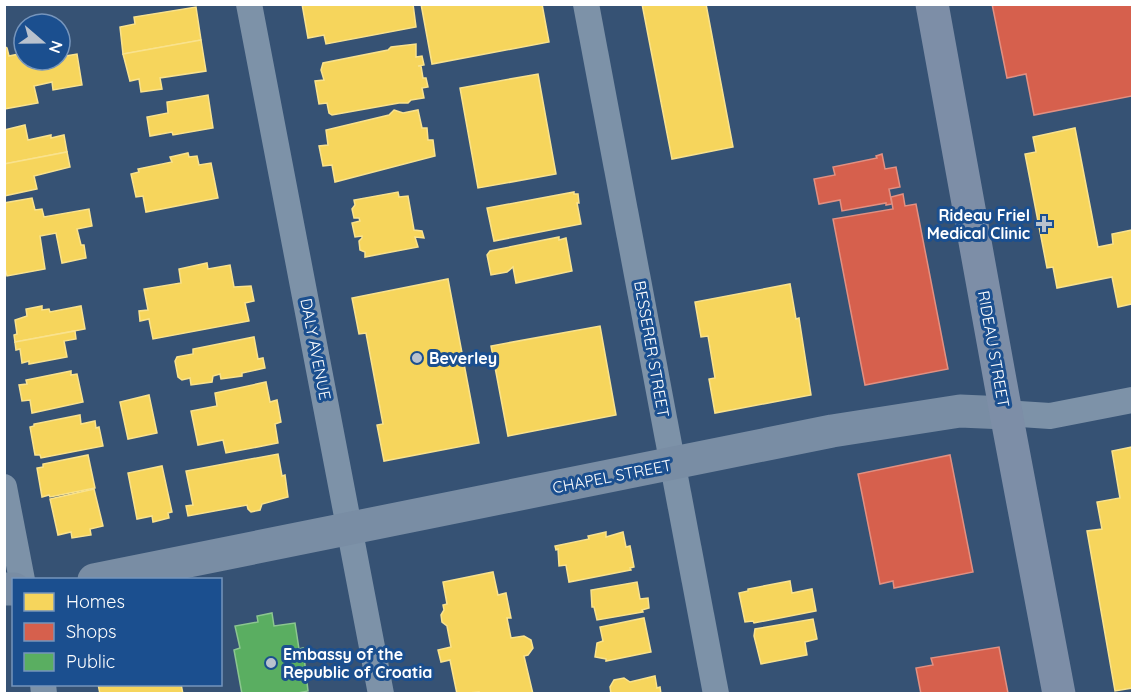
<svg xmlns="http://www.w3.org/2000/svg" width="1137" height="698" font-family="Quicksand,sans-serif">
  <rect width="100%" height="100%" fill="#365274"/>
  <!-- homes -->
  <g fill="#f6d55c" stroke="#f9e28d" stroke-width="1.5">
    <polygon points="302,4 413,4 416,27 326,44 324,35 308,38"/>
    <polygon points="421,4 542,4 549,42 432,64"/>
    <polygon points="642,4 706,4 733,147 672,159"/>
    <polygon points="196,7 201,40 123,54 120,27 135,24 134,17"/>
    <polygon points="201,40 206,71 160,78 162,89 141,92 139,79 130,81 123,54"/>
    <polygon points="416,44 416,57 422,56 424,65 418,66 421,66 423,78 426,78 428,87 422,88 424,98 411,100 408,103 399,103 332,115 329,113 327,103 319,104 315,81 324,80 321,70 323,63 388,50 391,47"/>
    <polygon points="4,46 7,48 9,56 24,53 24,60 30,60 30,62 60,60 60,57 77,54 82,85 53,90 52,82 34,86 38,103 4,109"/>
    <polygon points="538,74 556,174 478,188 460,88"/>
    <polygon points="208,95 213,128 173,135 172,132 150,136 147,117 168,113 167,102"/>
    <polygon points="394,110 403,113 418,110 422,128 427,128 428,140 433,140 435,156 335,182 332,165 323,166 319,146 328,145 326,130 389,115"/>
    <polygon points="25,125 28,140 51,135 51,138 64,135 67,152 4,164 4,130"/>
    <polygon points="1075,128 1098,247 1113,244 1112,234 1132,230 1132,304 1118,307 1112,277 1057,288 1053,267 1047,268 1025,154 1036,152 1033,137"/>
    <polygon points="67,152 70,167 34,176 37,189 4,196 4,164"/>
    <polygon points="188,153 189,157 197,156 199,165 211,163 218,198 146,212 143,196 136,197 131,174 139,172 138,169 172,162 170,157"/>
    <polygon points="398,192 399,197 408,196 414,230 422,231 424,238 415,237 418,247 365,257 365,252 360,250 359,241 362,238 362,236 355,237 352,223 360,221 359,218 354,218 352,209 355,205 354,200"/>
    <polygon points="574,192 574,194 578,194 579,203 577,203 581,224 494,241 487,208"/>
    <polygon points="32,198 35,210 42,209 44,217 89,209 92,226 77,229 81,245 84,245 86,258 62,263 56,233 40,236 45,269 7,276 4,265 4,203"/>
    <polygon points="559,237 559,240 566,238 572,271 516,283 513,267 507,272 491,275 487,255 490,251"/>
    <polygon points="207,263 208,269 230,265 234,287 251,286 254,301 245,303 249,321 153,339 149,319 140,321 139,311 148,310 144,289 181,283 179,269"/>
    <polygon points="448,279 479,443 384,461 377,425 383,424 366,333 359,334 352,298"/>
    <polygon points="790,284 796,319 799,318 811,395 715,413 709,379 715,378 708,336 701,337 695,302"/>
    <polygon points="42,306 42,310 49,309 50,312 81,306 85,329 15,342 14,335 17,334 15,320 27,316 26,309"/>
    <polygon points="600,326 616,415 508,436 491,346"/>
    <polygon points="75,331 76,339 64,341 67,357 29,364 29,361 22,363 20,349 16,350 15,342"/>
    <polygon points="254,337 258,359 263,358 265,368 242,373 242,376 221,379 220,374 213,376 212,382 191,385 190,378 182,380 178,377 175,361 177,357 193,354 193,349"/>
    <polygon points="71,371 71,375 77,374 83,402 32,413 30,400 22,401 19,385 27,384 26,380"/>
    <polygon points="266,382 270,402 277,400 281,422 275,424 278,443 226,453 223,440 198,445 191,411 217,406 215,393"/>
    <polygon points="149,395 157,433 128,439 120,402"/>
    <polygon points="80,415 81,424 95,421 96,428 99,427 103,446 41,458 40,455 35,455 30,427 34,426 34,424"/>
    <polygon points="1132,447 1132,688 1115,691 1087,531 1102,529 1097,502 1120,498 1112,451"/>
    <polygon points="278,454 282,476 285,475 288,497 262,504 260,510 251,512 248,509 247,505 188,516 186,506 193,505 186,471"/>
    <polygon points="88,455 95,488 50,497 49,495 42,497 37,468 43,467 43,464"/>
    <polygon points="162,466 172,512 168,513 169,518 153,522 152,516 137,519 128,473"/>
    <polygon points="94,489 103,526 90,529 91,535 72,538 71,532 58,535 50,499"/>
    <polygon points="606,532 606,537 623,532 626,547 630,546 634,567 630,568 631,570 569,582 566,565 559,566 558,549 556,550 555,546 589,539 588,536"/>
    <polygon points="493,572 498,595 506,593 511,618 507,618 511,638 524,636 531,640 533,648 528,655 524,656 533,694 479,694 479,692 457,694 450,660 441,662 438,650 451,647 447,626 442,622 441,615 444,610 443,605 447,604 443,582"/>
    <polygon points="790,581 792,593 812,589 816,611 754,623 753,621 745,622 739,593 748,591 748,589"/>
    <polygon points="637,582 640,599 648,598 649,608 642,610 643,612 597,620 594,607 592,607 591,590"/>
    <polygon points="644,618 651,652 606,661 606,659 595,657 597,643 603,641 600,627"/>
    <polygon points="813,619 817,639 805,642 807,655 761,664 754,636 755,629"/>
    <polygon points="655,676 657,688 660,687 661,694 611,694 610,687 614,680 624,678 630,682"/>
    <polygon points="98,684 181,684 183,694 100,694"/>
  </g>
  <!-- shops -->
  <g fill="#d6604d" stroke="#e29082" stroke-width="1.5">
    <polygon points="992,4 1132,4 1132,96 1034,115 1026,74 1007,78"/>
    <polygon points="882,154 885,169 896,167 900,187 889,189 892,204 886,205 886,203 842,211 840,200 819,204 814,179 835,175 833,167 877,158 876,156"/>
    <polygon points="903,194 905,206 916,204 948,369 865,385 833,219 893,209 891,197"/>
    <polygon points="950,455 973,572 894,588 893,581 880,584 858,474"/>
    <polygon points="999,647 1008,693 921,694 916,668 933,665 931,658"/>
  </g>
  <!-- public -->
  <polygon fill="#5aae61" stroke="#8cc690" stroke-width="1.5" points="272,613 274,626 295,623 299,649 303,648 308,691 293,694 242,694 234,650 240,648 235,626 258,622 257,616"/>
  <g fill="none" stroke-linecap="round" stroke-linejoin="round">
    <!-- street -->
    <g stroke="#7d92a8" stroke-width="26">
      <polyline points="249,4 381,694"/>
      <polyline points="586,4 716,694"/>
      <polyline points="1006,413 1050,416 1132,400"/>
      <polyline points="4,487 22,580"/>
      <polyline points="43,684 44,694"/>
    </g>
    <!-- secondary -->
    <g stroke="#798da4" stroke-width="33">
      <polyline points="94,580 832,431 960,411 1006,413"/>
      <polyline points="4,589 14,589"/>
    </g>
    <!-- primary -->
    <polyline stroke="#7d8ea7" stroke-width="33" points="932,4 1006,413 1059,694"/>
  </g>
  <!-- markers -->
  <g fill="#b9c2ce" stroke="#1b4f8f" stroke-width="2">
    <path d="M1041 215h6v6h6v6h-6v6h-6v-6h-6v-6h6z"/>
    <circle cx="417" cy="358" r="6"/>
    <circle cx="271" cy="663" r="6"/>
  </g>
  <g text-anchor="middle" stroke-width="6" stroke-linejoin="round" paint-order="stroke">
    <!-- poi labels -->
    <g font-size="16" font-weight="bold" fill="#fff" stroke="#1b4f8f" text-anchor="start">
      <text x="1030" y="221" text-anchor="end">Rideau Friel<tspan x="1030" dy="18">Medical Clinic</tspan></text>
      <text x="429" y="364">Beverley</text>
      <text x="283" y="660">Embassy of the<tspan x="283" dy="18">Republic of Croatia</tspan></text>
    </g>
    <!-- street labels -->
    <g font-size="16" fill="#fff" stroke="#1b4f8f">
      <text transform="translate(316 349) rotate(79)" y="6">DALY AVENUE</text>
      <text transform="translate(652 349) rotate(80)" y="6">BESSERER STREET</text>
      <text transform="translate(994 349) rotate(80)" y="6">RIDEAU STREET</text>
      <text transform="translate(612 476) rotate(-11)" y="6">CHAPEL STREET</text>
    </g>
  </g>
  <!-- border -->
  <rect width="1137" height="698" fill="none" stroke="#ffffff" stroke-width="12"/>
  <!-- legend -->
  <rect x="12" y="578" width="210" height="108" fill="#1b4f8f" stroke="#7695bc" stroke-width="1.5"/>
  <rect x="24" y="593" width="30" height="18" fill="#f6d55c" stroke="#7695bc" stroke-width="1.5"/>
  <text x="66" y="608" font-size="18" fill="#ffffff">Homes</text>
  <rect x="24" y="623" width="30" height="18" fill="#d6604d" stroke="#7695bc" stroke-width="1.5"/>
  <text x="66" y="638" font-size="18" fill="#ffffff">Shops</text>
  <rect x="24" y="653" width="30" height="18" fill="#5aae61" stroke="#7695bc" stroke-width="1.5"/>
  <text x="66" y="668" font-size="18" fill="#ffffff">Public</text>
  <!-- north arrow -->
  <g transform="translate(42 42) rotate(110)"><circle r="28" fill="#1b4f8f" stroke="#7695bc" stroke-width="1.5"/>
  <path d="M0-4.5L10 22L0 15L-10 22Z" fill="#b9c2ce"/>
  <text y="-9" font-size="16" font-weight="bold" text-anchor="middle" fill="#ffffff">N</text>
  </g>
</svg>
